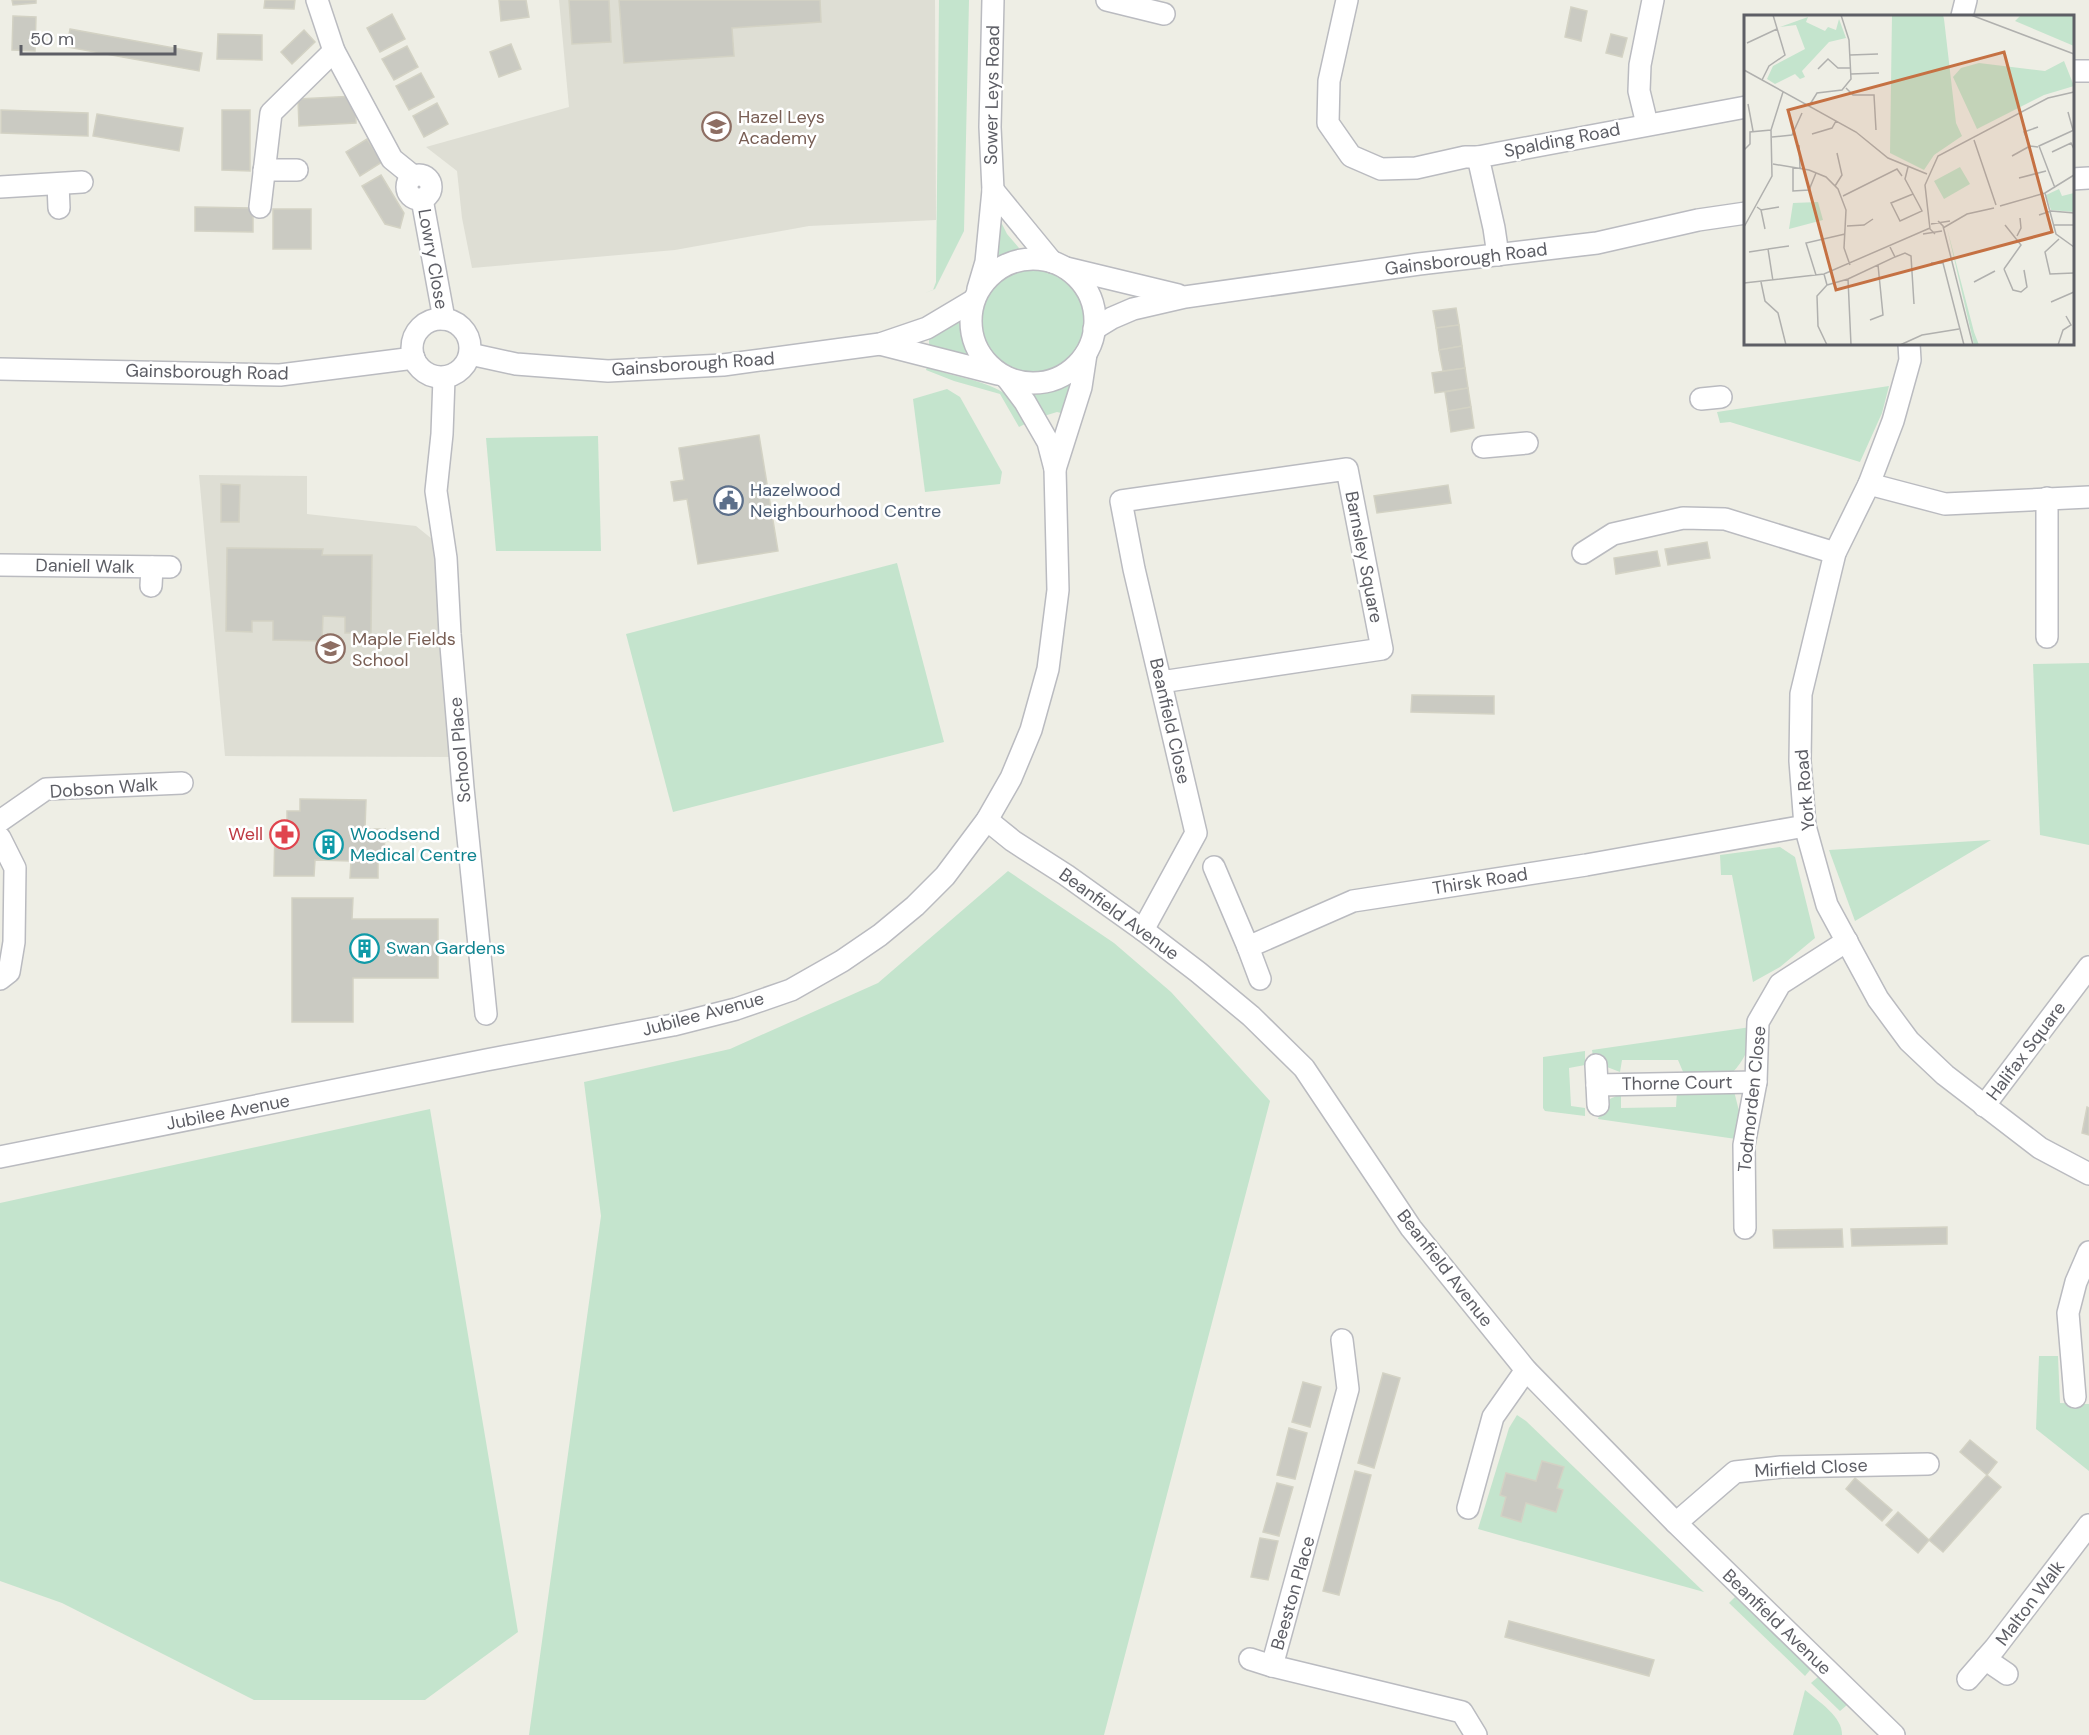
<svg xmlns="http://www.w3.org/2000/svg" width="2089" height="1735" font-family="'DM Sans',sans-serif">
  <rect width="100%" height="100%" fill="#eeeee5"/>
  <!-- education -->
  <g fill="#deded4">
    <polygon points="559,0 935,0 936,220 809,226 675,250 472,268 462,218 457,171 426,147 569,107"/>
    <polygon points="199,475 307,476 307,514 416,526 437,543 457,757 225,756"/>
  </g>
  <!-- green -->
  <g fill="#c4e4cd">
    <polygon points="939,0 969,0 964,231 935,289 925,293 933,290 936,282"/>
    <polygon points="999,218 1007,234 1019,248 1017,251 997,259"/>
    <circle cx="1033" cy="321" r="52"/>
    <polygon points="960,321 962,338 969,358 929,349 929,335"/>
    <path d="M927,367C952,377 982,379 1004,393C1014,400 1020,413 1027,423L1019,427L1000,394L954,381L926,370Z"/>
    <polygon points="1069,385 1071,385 1065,414 1057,412 1044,416 1033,395 1058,390"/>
    <polygon points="1889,386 1882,413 1860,462 1730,422 1720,423 1717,412"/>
    <polygon points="947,389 960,397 1002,472 1000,484 925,492 913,399"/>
    <polygon points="598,436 601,551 496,551 486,438"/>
    <polygon points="897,563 944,742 673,812 626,634"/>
    <polygon points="2089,663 2089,845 2040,835 2033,664"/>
    <polygon points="1991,840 1855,921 1829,850"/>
    <polygon points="1780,847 1795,857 1815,938 1780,967 1753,982 1732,875 1721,875 1720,855"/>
    <polygon points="1008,871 1114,943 1171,992 1270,1101 1104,1735 529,1735 601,1216 584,1082 730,1049 878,983"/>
    <path d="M1751,1027C1751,1045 1745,1060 1732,1073L1684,1074L1678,1060H1622L1620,1072L1594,1062L1592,1050Z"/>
    <polygon points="1585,1051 1585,1065 1569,1068 1571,1106 1585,1108 1585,1116 1545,1111 1543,1108 1543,1057"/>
    <path d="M1677,1091H1734L1739,1111L1736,1139L1598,1119C1603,1105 1606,1098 1621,1095V1108L1676,1107Z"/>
    <polygon points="430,1109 518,1632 425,1700 254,1700 62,1603 0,1581 0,1203"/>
    <polygon points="2039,1356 2058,1356 2060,1403 2089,1404 2089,1471 2036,1429"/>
    <polygon points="1517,1415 1526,1421 1704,1592 1478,1529 1509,1428"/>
    <polygon points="1735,1597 1811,1669 1805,1676 1729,1603"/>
    <polygon points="1818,1677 1847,1705 1840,1711 1811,1683"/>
    <path d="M1805,1690C1818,1701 1843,1717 1842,1735H1793Z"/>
  </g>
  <!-- building -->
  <g fill="#cacac2" stroke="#d3d2c4" stroke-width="1.5">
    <polygon points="12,0 36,0 36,3 13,5"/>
    <polygon points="265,0 295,0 294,9 264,8"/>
    <polygon points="499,0 526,0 529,17 501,21"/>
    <polygon points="569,0 609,0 611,42 572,44"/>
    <polygon points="619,0 820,0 821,22 732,28 734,56 624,63"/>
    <polygon points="1571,7 1587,11 1581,41 1565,37"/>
    <polygon points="392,14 405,39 380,52 367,28"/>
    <polygon points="13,16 36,17 35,51 12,50"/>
    <polygon points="70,29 202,53 199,71 67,47"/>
    <polygon points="304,30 315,42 292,64 281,52"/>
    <polygon points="218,34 262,35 262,60 217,59"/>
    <polygon points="1611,34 1627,38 1622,57 1606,53"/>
    <polygon points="511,44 521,69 499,77 490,52"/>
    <polygon points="407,46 418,67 394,80 382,59"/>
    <polygon points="421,73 434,97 409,110 396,86"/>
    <polygon points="355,96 356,123 299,126 298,99"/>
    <polygon points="437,103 448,124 424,137 413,116"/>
    <polygon points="1,110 88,113 88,136 1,133"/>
    <polygon points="222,110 250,110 250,171 222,170"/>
    <polygon points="97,114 183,128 179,151 93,136"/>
    <polygon points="367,139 382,162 360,176 346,152"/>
    <polygon points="381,175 404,213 400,228 385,224 362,186"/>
    <polygon points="195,207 253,208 253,232 195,231"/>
    <rect x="273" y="209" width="38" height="40"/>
    <polygon points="1456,308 1459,325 1436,328 1433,311"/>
    <polygon points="1459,325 1462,346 1439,350 1436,328"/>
    <polygon points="1462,346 1465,368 1443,371 1439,350"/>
    <polygon points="1465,368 1468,388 1435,393 1432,373"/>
    <polygon points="1468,388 1471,407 1448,411 1445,392"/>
    <polygon points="1471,407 1474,428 1451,432 1448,411"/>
    <polygon points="759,435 778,551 698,564 687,499 674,501 671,482 684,480 679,448"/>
    <polygon points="221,484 240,485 239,522 221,522"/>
    <polygon points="1448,485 1451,503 1377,513 1374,496"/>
    <polygon points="1707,542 1710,558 1668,565 1665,549"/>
    <polygon points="227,548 323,549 322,555 372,555 371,633 345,633 345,617 323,616 322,641 273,640 273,621 252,621 252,632 226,631"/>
    <polygon points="1657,551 1660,566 1616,574 1614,558"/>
    <polygon points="1412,695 1494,696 1494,714 1411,712"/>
    <polygon points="300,799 366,800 365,829 385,829 384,861 378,861 378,878 350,878 351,861 315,860 314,876 274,876 275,826 287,826 287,811 300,811"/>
    <polygon points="292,898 353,898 352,919 438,919 438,978 353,978 353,1022 292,1022"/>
    <polygon points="2087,1107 2089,1108 2089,1135 2082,1133"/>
    <polygon points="1947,1227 1947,1244 1852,1246 1851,1229"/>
    <polygon points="1842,1229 1843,1247 1774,1248 1773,1230"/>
    <polygon points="1383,1373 1400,1378 1374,1468 1358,1463"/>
    <polygon points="1303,1382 1321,1387 1310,1427 1292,1422"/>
    <polygon points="1289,1428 1307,1433 1295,1479 1277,1475"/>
    <polygon points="1970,1440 1997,1462 1987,1475 1960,1452"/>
    <polygon points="1542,1461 1564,1467 1557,1488 1563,1490 1556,1512 1526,1503 1521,1522 1501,1516 1506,1497 1500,1495 1506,1473 1536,1481"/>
    <polygon points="1355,1471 1371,1475 1339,1595 1323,1591"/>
    <polygon points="1987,1475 2001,1487 1943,1552 1929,1540"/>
    <polygon points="1855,1478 1892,1510 1882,1521 1846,1489"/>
    <polygon points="1277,1483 1293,1487 1279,1536 1263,1532"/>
    <polygon points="1898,1512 1929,1540 1918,1553 1886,1525"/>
    <polygon points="1260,1538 1278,1541 1268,1580 1251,1577"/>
    <polygon points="1509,1621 1654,1660 1649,1676 1505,1637"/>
  </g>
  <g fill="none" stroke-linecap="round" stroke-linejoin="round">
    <defs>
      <g id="minor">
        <polyline points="317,0 334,51 392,159 413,176"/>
        <polyline points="1107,0 1164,14"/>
        <polyline points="1347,0 1329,81 1328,123 1351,156 1381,169 1416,168 1465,157 1478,157"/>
        <polyline points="1962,16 1966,0"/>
        <polyline points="2072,71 2089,71"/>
        <polyline points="1647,124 1639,91 1640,65 1653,0"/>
        <polyline points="264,170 297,170"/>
        <circle cx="419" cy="187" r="12"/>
        <polyline points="2072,179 2089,178"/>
        <polyline points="58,184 59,208"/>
        <polyline points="0,187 82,182"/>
        <polyline points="993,190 1052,262"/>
        <polyline points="422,199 444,319"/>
        <polyline points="260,207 271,113 334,51"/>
        <polyline points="1498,255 1494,228 1478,157 1746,107"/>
        <circle cx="1033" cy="321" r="62"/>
        <polyline points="1066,268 1178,295"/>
        <polyline points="978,289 986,262 993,190 990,127 993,0"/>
        <circle cx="441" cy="348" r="29"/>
        <polyline points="1094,329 1112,318 1133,309 1185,297 1419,264 1597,243 1698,220 1746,213"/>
        <polyline points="880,344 998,374"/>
        <polyline points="1909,344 1910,360 1893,421 1869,484 1835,553 1801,694 1800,761 1805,826 1827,905 1878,999 1909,1041 1945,1075 2040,1148 2089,1174"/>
        <polyline points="470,354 516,364 608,371 723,365 880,344 927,328 974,300"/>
        <polyline points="0,369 280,375 414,358"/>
        <polyline points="444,378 442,434 436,491 446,558 450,634 463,788 486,1014"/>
        <polyline points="1701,399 1721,397"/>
        <polyline points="1483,447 1527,443"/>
        <polyline points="1055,469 1081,387 1086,354"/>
        <polyline points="1869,484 1945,504 2089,497"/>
        <polyline points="1583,553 1613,534 1683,518 1725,519 1835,553"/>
        <polyline points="0,565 170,567"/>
        <polyline points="151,586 152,567"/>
        <polyline points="2047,637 2047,498"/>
        <polyline points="987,820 1013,841 1066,875 1143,930 1198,972 1251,1016 1304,1068 1411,1228 1526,1370 1676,1523 1894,1735"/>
        <polyline points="0,821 46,789 182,783"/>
        <polyline points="0,838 15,868 14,942 9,972 0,979"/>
        <polyline points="1214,867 1248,947 1353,901 1586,865 1805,826"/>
        <polyline points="1143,930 1196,833 1134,569 1121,501 1347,469 1382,649 1161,682"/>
        <polyline points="1248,947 1260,979"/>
        <polyline points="1596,1065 1598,1105"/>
        <polyline points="1597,1085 1756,1082"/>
        <polyline points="1984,1106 2089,967"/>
        <polyline points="0,1157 486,1060 673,1025 736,1009 791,990 842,961 880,935 915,906 945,876 987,820 1011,778 1031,730 1048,669 1058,590 1055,469 1048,442 1025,402 1007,378"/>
        <polyline points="1745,1228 1744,1145 1756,1082 1758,1022 1780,984 1847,941"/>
        <polyline points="1342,1340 1348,1389 1272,1666 1462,1712 1476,1735"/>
        <polyline points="2075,1397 2068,1313 2076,1282 2089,1252"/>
        <polyline points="1468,1508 1493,1417 1526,1370"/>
        <polyline points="1676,1523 1735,1472 1781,1467 1928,1464"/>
        <polyline points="1250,1659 1272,1666"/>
        <polyline points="1985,1659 2007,1674"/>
        <polyline points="1968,1679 1995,1648 2089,1525"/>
      </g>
    </defs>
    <!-- minor casing -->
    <use href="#minor" stroke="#babbc0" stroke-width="24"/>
    <!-- minor -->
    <use href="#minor" stroke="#fff" stroke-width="21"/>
  </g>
  <!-- icons -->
  <defs>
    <symbol id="school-ring" viewBox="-11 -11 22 22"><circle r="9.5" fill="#fff" stroke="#8d6e63" stroke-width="1.5"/><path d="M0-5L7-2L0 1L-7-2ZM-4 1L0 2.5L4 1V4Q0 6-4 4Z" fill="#8d6e63"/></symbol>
    <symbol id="civic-ring" viewBox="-11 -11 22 22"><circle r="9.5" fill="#fff" stroke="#5c6f8a" stroke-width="1.5"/><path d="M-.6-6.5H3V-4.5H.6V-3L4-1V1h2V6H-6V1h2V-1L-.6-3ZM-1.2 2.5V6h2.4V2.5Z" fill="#5c6f8a"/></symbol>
    <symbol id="pharmacy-ring" viewBox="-11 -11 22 22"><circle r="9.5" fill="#fff" stroke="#e0444e" stroke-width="1.5"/><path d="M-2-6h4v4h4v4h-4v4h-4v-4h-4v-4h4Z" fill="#e0444e"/></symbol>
    <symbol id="building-ring" viewBox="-11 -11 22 22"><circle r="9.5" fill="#fff" stroke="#0f9aa8" stroke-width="1.5"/><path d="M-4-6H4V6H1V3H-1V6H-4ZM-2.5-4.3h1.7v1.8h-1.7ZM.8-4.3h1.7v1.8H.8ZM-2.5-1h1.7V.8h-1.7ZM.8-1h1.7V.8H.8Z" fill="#0f9aa8"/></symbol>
  </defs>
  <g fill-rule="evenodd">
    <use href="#school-ring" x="700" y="110" width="33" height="33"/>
    <use href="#civic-ring" x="712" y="484" width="33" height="33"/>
    <use href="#school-ring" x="314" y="632" width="33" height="33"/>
    <use href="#pharmacy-ring" x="268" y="818" width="33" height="33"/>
    <use href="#building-ring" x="312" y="828" width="33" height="33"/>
    <use href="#building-ring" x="348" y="932" width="33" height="33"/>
  </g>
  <g text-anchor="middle" stroke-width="5" stroke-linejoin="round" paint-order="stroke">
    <!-- street labels -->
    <g font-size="18" fill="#5d5e65" stroke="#fff">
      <text transform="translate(992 95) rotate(-89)" y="6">Sower Leys Road</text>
      <text transform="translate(1562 140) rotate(-11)" y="6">Spalding Road</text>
      <text transform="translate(433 259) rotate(80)" y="6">Lowry Close</text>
      <text transform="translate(1466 259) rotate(-7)" y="6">Gainsborough Road</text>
      <text transform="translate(693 364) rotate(-4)" y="6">Gainsborough Road</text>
      <text transform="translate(207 372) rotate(1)" y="6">Gainsborough Road</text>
      <text transform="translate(1364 557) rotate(79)" y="6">Barnsley Square</text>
      <text transform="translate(85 566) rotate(1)" y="6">Daniell Walk</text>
      <text transform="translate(1170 721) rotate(77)" y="6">Beanfield Close</text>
      <text transform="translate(460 750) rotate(-95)" y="6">School Place</text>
      <text transform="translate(104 788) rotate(-4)" y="6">Dobson Walk</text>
      <text transform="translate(1805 790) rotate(-95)" y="6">York Road</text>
      <text transform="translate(1480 881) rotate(-9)" y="6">Thirsk Road</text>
      <text transform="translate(1119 914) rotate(36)" y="6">Beanfield Avenue</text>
      <text transform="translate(703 1014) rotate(-15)" y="6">Jubilee Avenue</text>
      <text transform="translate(2026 1051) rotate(-53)" y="6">Halifax Square</text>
      <text transform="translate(1677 1083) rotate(-1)" y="6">Thorne Court</text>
      <text transform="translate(1752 1099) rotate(-84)" y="6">Todmorden Close</text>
      <text transform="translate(228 1112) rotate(-11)" y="6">Jubilee Avenue</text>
      <text transform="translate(1445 1268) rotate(52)" y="6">Beanfield Avenue</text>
      <text transform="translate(1811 1468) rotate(-3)" y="6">Mirfield Close</text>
      <text transform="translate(1293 1593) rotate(-74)" y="6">Beeston Place</text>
      <text transform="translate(2030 1603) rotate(-53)" y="6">Malton Walk</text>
      <text transform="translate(1777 1622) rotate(44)" y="6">Beanfield Avenue</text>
    </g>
    <!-- education labels -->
    <g font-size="18" fill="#785e54" stroke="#fff" text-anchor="start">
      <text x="738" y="123">Hazel Leys<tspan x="738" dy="21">Academy</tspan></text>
      <text x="352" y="645">Maple Fields<tspan x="352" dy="21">School</tspan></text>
    </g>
    <!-- service labels -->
    <g font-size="18" fill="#4e5e75" stroke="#fff" text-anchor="start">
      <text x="750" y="496">Hazelwood<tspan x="750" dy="21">Neighbourhood Centre</tspan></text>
    </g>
    <!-- health labels -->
    <g font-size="18" fill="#be3a42" stroke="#fff" text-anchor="end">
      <text x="263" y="840">Well</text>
    </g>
    <!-- culture labels -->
    <g font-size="18" fill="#0d838f" stroke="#fff" text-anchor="start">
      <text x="350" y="840">Woodsend<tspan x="350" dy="21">Medical Centre</tspan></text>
      <text x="386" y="954">Swan Gardens</text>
    </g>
  </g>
  <!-- overview -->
  <g transform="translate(1744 15)">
    <rect width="330" height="330" fill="#eeeee5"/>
    <path d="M148,0H199L200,4L212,108L218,121L190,140L180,155L146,138ZM277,0H330V31L271,6ZM64,2L62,7L81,16L84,12L92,15L95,4L102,23L85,27L58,56L61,62L56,64L51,59L31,69L23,64L29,51L61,34L52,10L36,12ZM320,46L330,71L300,80L233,114L209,62L217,53L235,48L301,56ZM216,152L226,169L200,184L190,166ZM315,174L318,181L330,178V197L307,195L302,180ZM74,187L79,205L45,214L49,188ZM203,213L230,317L235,330H230Z" fill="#c4e4cd"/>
    <path fill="none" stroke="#b0b0ae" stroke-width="1.5" d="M227,0L330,39M3,28L33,14M106,40L134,39M74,54L84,44L94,53H106M0,55L112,117L144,143L183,159M107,59L135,58M18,65L25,51L41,40L29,0M102,73L109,80H130L132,115M4,89L9,116M65,91L73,78L98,75L107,64L105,25L97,0M324,97L329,115M294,112L280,117L286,131L294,132M68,119L88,113L92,106M28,122L48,120L58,98M230,125L252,190M55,130L56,153M0,135L6,129V117L27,115M308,137L327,128L330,134M268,141L286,131M29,149L65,155L82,162L94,174L102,195L100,233L106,250M49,152V176L65,175L72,158M164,152L161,164L175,190L178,196L156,206L147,188L169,179M275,163L302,156M91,171L98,160L93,138M311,173L295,131L330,115M301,178L312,219L330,232M99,181L153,154L158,161M256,191L301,178L330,160M13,192L17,195L21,214M17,195L35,192M295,200L307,196L330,198M194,206L199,211L229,330M187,209L206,206M309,210H330M103,211L120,210L129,204M0,212L28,161L27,115L39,77M199,213L223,199L250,193M179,219L198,216M191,219L186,214L181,170L194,141L304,83L330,77M273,221L277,213L276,203M315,224L301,237L306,259L330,258M24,234L45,231M5,237L24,234L29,266M151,242L161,238L167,241L170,289M187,248H199L220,330M260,254L269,275L277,277L283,272L280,255M260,254L277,230L261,210M80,259L83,270L104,264L151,242L146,232M72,260L62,228L101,219M104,264L107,330M17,267L21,286L34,298L42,330M230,267L251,256M0,268L80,259L186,213M307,287L330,277M126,305L139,300L134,250M83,330L74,311L73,281L83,270M156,330L178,320L215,314M314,330L319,315L327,310L322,301"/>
    <path fill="#c57143" fill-opacity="0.15" stroke="#c57143" stroke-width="3" d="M260,37L308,217L92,275L44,95Z"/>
    <rect width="330" height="330" fill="none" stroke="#5d5e65" stroke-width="3"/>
  </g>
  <!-- scale -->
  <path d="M21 45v9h154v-9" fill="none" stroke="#5d5e65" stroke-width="3"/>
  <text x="30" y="45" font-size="18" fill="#5d5e65" stroke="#ffffff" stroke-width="4.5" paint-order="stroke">50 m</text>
</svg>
